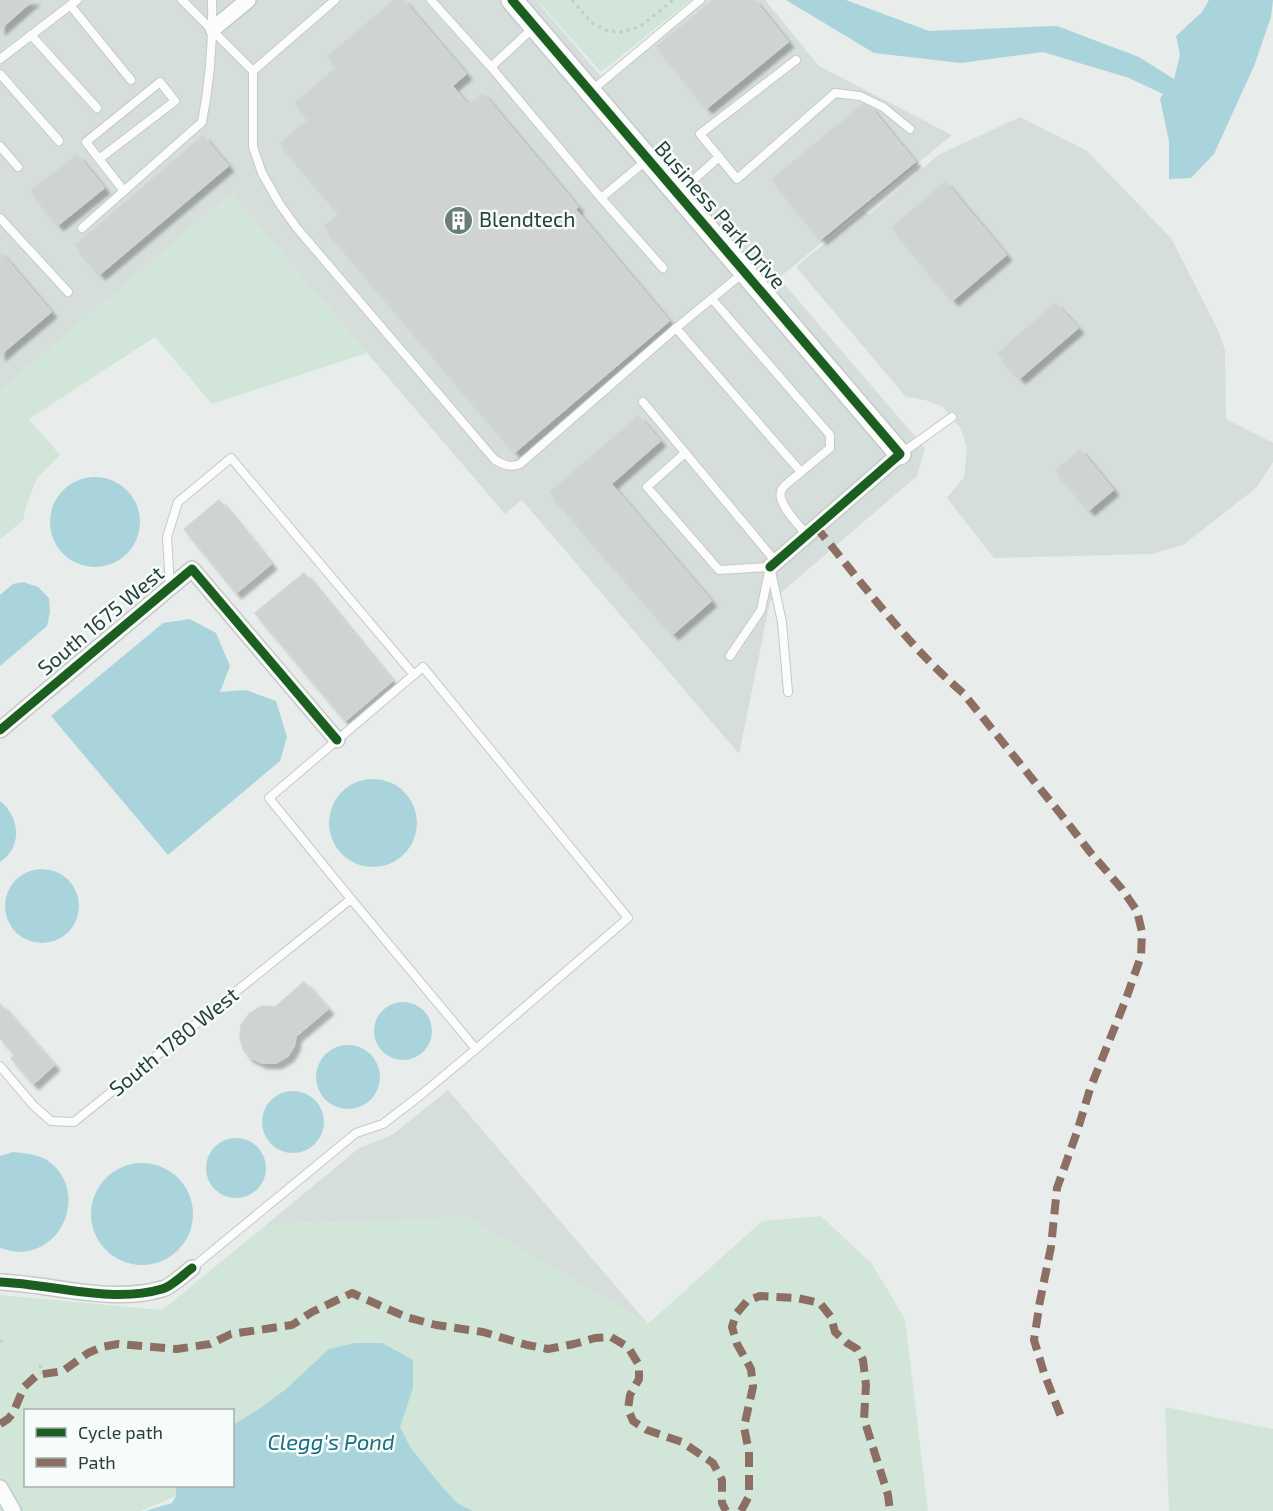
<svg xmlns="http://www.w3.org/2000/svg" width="1273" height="1511" font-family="'Exo 2',sans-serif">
  <defs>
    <filter id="shadow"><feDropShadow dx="5.5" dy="5.5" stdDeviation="1.5" flood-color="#0004"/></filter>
  </defs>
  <rect width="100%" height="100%" fill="#e8edeb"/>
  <!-- built -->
  <g fill="#d6dedb">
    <polygon points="0,0 536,0 604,80 700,0 765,0 819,66 952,135 779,278 925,448 917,476 770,602 739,754 522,500 505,514 231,194 0,391"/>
    <polygon points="1020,117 1087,151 1171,238 1218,330 1225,350 1226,419 1273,443 1273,462 1256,488 1183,545 1152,554 994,558 947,498 964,477 967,448 961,429 943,407 925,400 906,397 796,267 864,211 869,215 938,155"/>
    <polygon points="448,1090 648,1324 467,1217 266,1225 359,1148 392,1135"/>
  </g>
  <!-- green -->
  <g fill="#d1e6d8">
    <polygon points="537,0 691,0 601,72"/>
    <polygon points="231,194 367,353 212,404 155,337 29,419 60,455 37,478 26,507 23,520 0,540 0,391"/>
    <polygon points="821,1216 872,1264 905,1319 928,1511 302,1511 233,1452 232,1410 26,1410 26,1486 176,1486 176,1496 141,1511 0,1511 0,1295 162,1310 266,1225 467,1217 648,1324 762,1221"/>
    <polygon points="1165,1407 1273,1429 1273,1511 1169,1511"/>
  </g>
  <!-- water -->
  <g fill="#a9d4db">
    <polygon points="786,0 846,0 929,31 1057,26 1139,57 1174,79 1180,55 1176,36 1202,12 1209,0 1273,0 1271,17 1254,66 1214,154 1191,178 1169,179 1169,141 1160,99 1163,94 1129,78 1043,52 961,63 874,53"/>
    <circle cx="95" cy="522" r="45"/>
    <polygon points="23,582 38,587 49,598 50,612 47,626 0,666 0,595 13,584"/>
    <polygon points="190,619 216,633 230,666 220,692 246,690 276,701 287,737 280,761 168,855 51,716 163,623"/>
    <circle cx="373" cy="823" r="44"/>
    <path d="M0,801C20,817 23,847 0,862Z"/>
    <circle cx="42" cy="906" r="37"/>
    <circle cx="403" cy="1031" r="29"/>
    <circle cx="348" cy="1077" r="32"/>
    <circle cx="293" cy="1122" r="31"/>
    <circle cx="236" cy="1168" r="30"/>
    <path d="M13,1152C24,1153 35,1154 45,1159C88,1185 68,1252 18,1252C12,1252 6,1249 0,1248V1156Z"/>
    <circle cx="142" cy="1214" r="51"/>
    <polygon points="355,1343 382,1343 413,1360 413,1388 400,1427 410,1447 442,1487 457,1503 473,1511 145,1511 172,1503 176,1496 176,1486 232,1486 233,1425 259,1409 286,1389 329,1349"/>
  </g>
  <!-- building -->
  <g fill="#cfd4d2" stroke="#d1d6d4" stroke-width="1.5" filter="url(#shadow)">
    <polygon points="0,0 33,0 0,29"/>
    <polygon points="394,0 403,0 466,74 452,86 468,105 483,94 578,207 575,209 669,321 515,452 324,226 340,213 280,143 309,119 295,103 337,67 328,56"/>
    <polygon points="713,0 754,0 788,42 707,108 657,46"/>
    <polygon points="863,104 870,107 915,162 821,239 772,179"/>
    <polygon points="203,136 228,166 100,274 75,245"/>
    <polygon points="77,155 104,188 58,225 31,191"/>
    <polygon points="945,182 1006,255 953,300 892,227"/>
    <polygon points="0,252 51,312 0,355"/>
    <polygon points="1055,303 1078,328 1020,378 998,353"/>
    <polygon points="638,416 660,441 611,484 711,601 673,634 550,492"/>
    <polygon points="1080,450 1113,490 1089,510 1056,470"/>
    <polygon points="219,500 271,564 236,593 184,529"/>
    <polygon points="304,573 392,681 345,721 255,613"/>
    <polygon points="304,982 328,1009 296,1036 294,1046 288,1056 276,1063 262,1063 249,1057 243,1049 240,1038 241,1025 249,1014 262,1006 275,1007"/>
    <polygon points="0,1004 54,1065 33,1084 11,1058 15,1055 0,1038"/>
  </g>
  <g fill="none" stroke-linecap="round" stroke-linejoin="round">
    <defs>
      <g id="lane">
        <polyline points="182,0 253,71 335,0"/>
        <polyline points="431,0 491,67"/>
        <polyline points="70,5 131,80"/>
        <polyline points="534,27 491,67 601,198"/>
        <polyline points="31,35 97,108"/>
        <polyline points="0,59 77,0"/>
        <path d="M253,71V147L262,173L279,203L296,227L495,460C504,465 510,468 520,464L676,328"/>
        <polyline points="0,74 59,141"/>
        <polyline points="591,91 700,0"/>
        <polyline points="0,146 18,167"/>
        <polyline points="719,157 737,179 835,93 860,96 883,107 910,129"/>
        <polyline points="99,159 86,142 160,82 175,101 99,159 124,191"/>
        <polyline points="647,160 601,198 663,268"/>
        <polyline points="679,193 719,157 700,134 796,60"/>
        <polyline points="0,218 68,292"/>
        <path d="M82,228L202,122C210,82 213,41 212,0"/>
        <polyline points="712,299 830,435 830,448 801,472 676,328 743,273"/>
        <polyline points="643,402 776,562"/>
        <polyline points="685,453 647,487 719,570 770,567"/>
        <polyline points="902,453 952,417"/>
        <path d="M801,472C796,477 786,483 782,489C774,501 800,526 807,535"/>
        <polyline points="770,567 782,622 788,692"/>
        <polyline points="170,586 167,537 178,502 231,458 414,675"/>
        <polyline points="730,656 761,610 769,572"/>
        <polygon points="423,667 628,918 476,1049 351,899 269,798"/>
        <polyline points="0,1066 33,1105 51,1121 74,1122 351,899"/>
        <polyline points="192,1268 356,1133 383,1124 422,1094 476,1049"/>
      </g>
      <g id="street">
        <polyline points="213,29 248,0"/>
        <polyline points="770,567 900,454"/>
        <polyline points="0,730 192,569 337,740"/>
        <path d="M0,1282C52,1284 111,1304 162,1289C171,1287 184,1274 192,1268"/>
        <polyline points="0,1488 13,1511"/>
      </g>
      <polyline id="secondary" points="512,0 900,454"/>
    </defs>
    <!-- lane casing -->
    <use href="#lane" stroke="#c5cac8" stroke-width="10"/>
    <!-- street casing -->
    <use href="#street" stroke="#c5cac8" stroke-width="18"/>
    <!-- secondary casing -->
    <use href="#secondary" stroke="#c3cbc8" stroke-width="24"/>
    <!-- path -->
    <g stroke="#c3ccca" stroke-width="3" stroke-dasharray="3 4.5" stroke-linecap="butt">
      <polyline points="572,0 592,23 608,31 623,32 641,26 673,0"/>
      <polyline points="0,1341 6,1343"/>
      <polyline points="40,1365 42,1374"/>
    </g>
    <!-- lane -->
    <use href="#lane" stroke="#fcfcfc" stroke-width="8"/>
    <!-- street -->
    <use href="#street" stroke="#fcfcfc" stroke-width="15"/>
    <!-- secondary -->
    <use href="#secondary" stroke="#fcfcfc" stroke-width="21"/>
    <!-- quiet -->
    <g stroke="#8d6e63" stroke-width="8" stroke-dasharray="15 8" stroke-linecap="butt">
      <path d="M816,527C863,584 907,645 963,693L1063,817L1090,852L1122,889L1137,911L1142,932L1141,956L1126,999L1090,1089L1077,1132L1057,1188L1051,1247L1040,1301L1034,1340L1044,1373L1063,1422"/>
      <polyline points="0,1424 8,1419 13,1413 24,1387 37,1375 63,1371 88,1353 102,1347 118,1344 177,1349 210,1344 231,1334 292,1325 312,1312 352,1293 406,1317 436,1325 483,1332 527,1345 548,1349 574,1344 595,1338 611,1337 628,1347 639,1365 639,1379 630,1395 628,1409 633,1421 647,1430 682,1442 713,1463 722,1480 722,1503 726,1511"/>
      <polyline points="741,1511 749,1496 749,1452 744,1427 753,1387 751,1369 737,1344 732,1327 736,1314 747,1301 760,1296 797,1298 820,1303 831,1317 835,1332 847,1343 857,1349 863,1360 866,1385 864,1419 888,1495 890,1511"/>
    </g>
    <defs>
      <g id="cycleway">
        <polyline points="512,0 900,454 770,567"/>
        <polyline points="0,730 192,569 337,740"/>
        <path d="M0,1282C52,1284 111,1304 162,1289C171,1287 184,1274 192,1268"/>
      </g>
    </defs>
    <!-- cycleway casing -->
    <use href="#cycleway" stroke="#f7fbf9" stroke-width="13"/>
    <!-- cycleway -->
    <use href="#cycleway" stroke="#1b5e20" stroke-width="9"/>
  </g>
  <!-- icons -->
  <defs>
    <symbol id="building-disc" viewBox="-11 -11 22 22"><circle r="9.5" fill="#697e78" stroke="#f7fbf9"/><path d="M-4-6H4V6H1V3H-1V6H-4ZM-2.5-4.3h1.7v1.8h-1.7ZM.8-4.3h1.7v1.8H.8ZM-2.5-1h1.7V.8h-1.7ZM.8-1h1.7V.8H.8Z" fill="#fff"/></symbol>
  </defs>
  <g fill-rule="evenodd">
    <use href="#building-disc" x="442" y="204" width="33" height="33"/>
  </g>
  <g text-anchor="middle" stroke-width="5" stroke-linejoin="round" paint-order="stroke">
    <!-- street labels -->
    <g font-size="21" fill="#24423a" stroke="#f7fbf9">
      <text transform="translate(720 215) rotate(49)" y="7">Business Park Drive</text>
      <text transform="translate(101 621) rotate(-40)" y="7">South 1675 West</text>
      <text transform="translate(174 1042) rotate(-39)" y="7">South 1780 West</text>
    </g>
    <!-- poi labels -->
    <g font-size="21" fill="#24423a" stroke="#f7fbf9" text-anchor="start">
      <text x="479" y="227">Blendtech</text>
    </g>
    <!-- water labels -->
    <g font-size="22" font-style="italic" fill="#1c6f80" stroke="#f7fbf9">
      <text x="331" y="1450">Clegg's Pond</text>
    </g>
  </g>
  <!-- legend -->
  <rect x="24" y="1409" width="210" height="78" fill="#f7fbf9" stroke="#a3b1ad" stroke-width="1.5"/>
  <rect x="36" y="1428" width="30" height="9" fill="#1b5e20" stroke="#a3b1ad" stroke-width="1.5"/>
  <text x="78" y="1439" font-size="18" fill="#24423a">Cycle path</text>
  <rect x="36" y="1458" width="30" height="9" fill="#8d6e63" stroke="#a3b1ad" stroke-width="1.5"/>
  <text x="78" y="1469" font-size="18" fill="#24423a">Path</text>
</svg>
